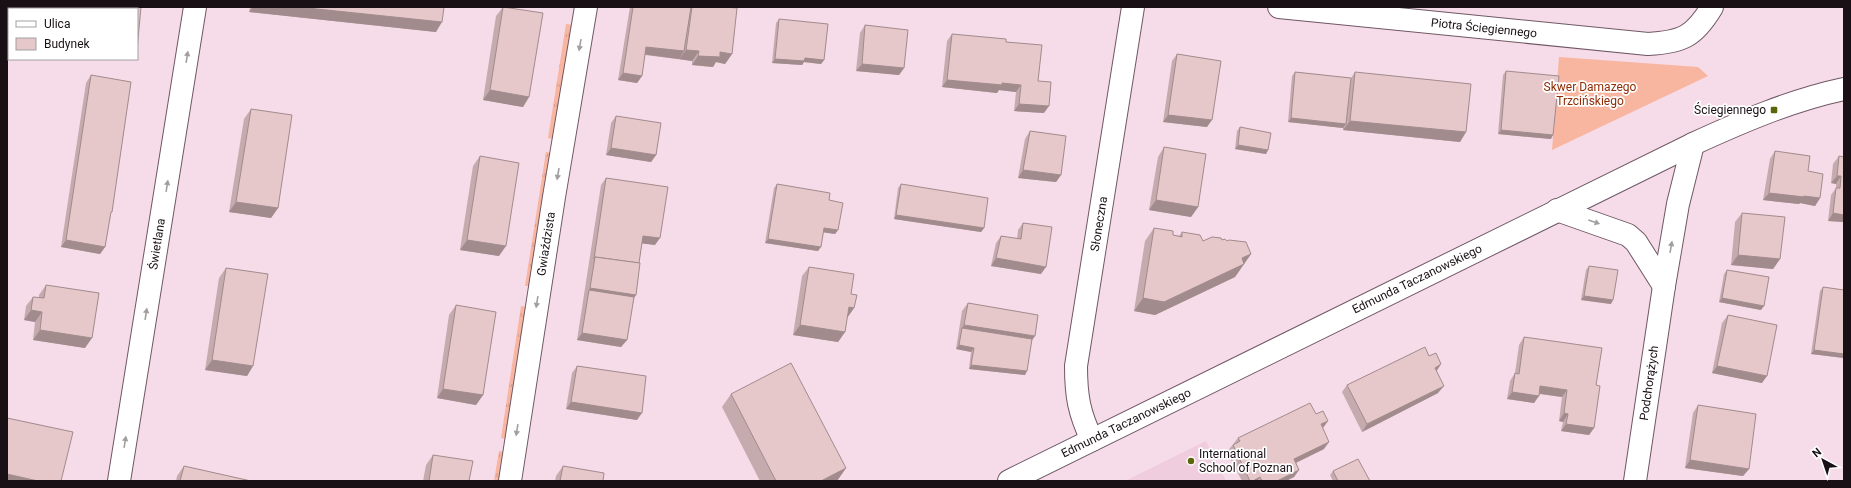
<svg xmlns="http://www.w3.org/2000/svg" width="1851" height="488" font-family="Roboto,sans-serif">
  <defs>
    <pattern id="grass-tufts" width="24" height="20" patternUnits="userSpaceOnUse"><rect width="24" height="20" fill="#f8b5a0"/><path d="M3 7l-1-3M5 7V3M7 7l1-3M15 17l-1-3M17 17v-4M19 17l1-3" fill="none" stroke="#d49b89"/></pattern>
  </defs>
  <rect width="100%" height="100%" fill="#f6dbe9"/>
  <!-- built -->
  <polygon fill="#efccde" points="1206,441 1226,481 1125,481"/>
  <!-- grass -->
  <g fill="url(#grass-tufts)">
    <polygon points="566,24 573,25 554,139 548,138"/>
    <polygon points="546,152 552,153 531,286 525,286"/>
    <polygon points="521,306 528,307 507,439 501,438"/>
    <polygon points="499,451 505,452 500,481 494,481"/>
  </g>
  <!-- garden -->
  <polygon fill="#f8b5a0" points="1559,57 1698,67 1708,76 1552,150"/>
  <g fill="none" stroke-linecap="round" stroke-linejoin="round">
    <defs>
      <g id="minor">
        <path d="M1279,7L1648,44C1682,42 1694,37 1712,7"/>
        <polyline points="1557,210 1628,235 1636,242 1664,286"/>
        <path d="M1092,440C1079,413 1076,396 1076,366L1133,7"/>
        <polyline points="119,481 195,7"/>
        <polyline points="510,481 554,197 586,7"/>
        <path d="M1009,481L1693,144C1741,122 1792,100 1844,89"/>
        <polyline points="1635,481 1664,286 1678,204 1693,144"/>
      </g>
    </defs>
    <!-- minor casing -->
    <use href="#minor" stroke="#6f5864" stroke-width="24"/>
    <!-- minor -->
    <use href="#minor" stroke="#fff" stroke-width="22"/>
  </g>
  <!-- wall -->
  <g fill="#c6abae">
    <polygon points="250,7 444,7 436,32 249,12"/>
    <polygon points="503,7 529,97 523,107 483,100 496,16"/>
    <polygon points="630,7 725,7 732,54 725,64 716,62 713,67 692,65 692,61 645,55 642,76 637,83 618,80"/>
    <polygon points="779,19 824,60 821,64 804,62 802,65 772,63 776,23"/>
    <polygon points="865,25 904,68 899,75 856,71 860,33"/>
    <polygon points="952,34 1006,42 1038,81 1044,113 1014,111 1016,92 999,90 997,93 942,87 947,41"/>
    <polygon points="1177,54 1207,127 1163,122 1172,61"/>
    <polygon points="1506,71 1551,139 1498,134 1503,75"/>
    <polygon points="1295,72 1351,78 1355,72 1466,132 1460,142 1343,130 1343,128 1288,122 1292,76"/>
    <polygon points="91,75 110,214 105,247 100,254 61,247 86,83"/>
    <polygon points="251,109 278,208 271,218 229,212 244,119"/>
    <polygon points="616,116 656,155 651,162 606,155 611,123"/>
    <polygon points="1240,127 1268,150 1266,154 1235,149 1237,131"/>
    <polygon points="1030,131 1061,175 1056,182 1018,178 1025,139"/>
    <polygon points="1164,147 1198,207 1191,217 1149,210 1158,157"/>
    <polygon points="1775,151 1808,171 1820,198 1815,206 1800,203 1799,204 1763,200 1770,159"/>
    <polygon points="480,156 499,256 460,250 473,166"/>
    <polygon points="1839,156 1844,157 1844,222 1828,221 1831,195 1836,188 1836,184 1831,183 1833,164"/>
    <polygon points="606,178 655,245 642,243 639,263 636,295 634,297 627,340 621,347 577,340 601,185"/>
    <polygon points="777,184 829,200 838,230 835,234 823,232 818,251 765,243 774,188"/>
    <polygon points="901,184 984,228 981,232 894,219 898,188"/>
    <polygon points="1742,213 1780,259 1773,269 1731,265 1735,222"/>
    <polygon points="1023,223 1041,274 991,266 996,243 1001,236 1017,239 1018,230"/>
    <polygon points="1154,228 1173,235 1179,236 1182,232 1203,241 1222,240 1227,241 1251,254 1235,277 1155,315 1134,311 1145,241"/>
    <polygon points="1589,266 1611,304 1581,300 1586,270"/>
    <polygon points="809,267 851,294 854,308 847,318 845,332 838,342 793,335 802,276"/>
    <polygon points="226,268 253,366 247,376 205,370 219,278"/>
    <polygon points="1727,270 1761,310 1719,302 1724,274"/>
    <polygon points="46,285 85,348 33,340 35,322 24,320 26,306 33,297 39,297 39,295"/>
    <polygon points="1823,287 1844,290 1844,358 1811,354 1820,291"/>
    <polygon points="968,303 1032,339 1025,375 969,369 971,352 956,349 962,311"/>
    <polygon points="456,305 483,395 476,405 437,398 449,315"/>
    <polygon points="1728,315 1762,383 1712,373 1722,323"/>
    <polygon points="1524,337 1596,385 1594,428 1589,435 1561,431 1563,422 1559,421 1562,397 1539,394 1534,403 1507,399 1510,381 1515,373 1519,345"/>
    <polygon points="1429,356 1441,364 1436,371 1438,393 1362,432 1342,392 1347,385"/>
    <polygon points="577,366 637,420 566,409 572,373"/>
    <polygon points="731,394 846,468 837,481 760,481 722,407"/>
    <polygon points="1698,405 1749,469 1743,476 1685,468 1693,413"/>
    <polygon points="1323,428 1324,449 1296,463 1299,470 1294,477 1286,481 1242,481 1227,452 1238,438"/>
    <polygon points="433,455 469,481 423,481 426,465"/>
    <polygon points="184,466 251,481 176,481 177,476"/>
    <polygon points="563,466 603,481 555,481 556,476"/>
    <polygon points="1333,471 1370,481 1333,481 1330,475"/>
  </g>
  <!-- shaded-wall -->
  <g fill="#a18b8d">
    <polygon points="253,7 298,7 442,22 436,32 249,12"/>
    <polygon points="646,47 684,51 679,59 641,54"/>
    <polygon points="686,50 699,51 692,61 679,59"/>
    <polygon points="720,52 732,54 725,64 716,62 713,67 692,65 698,56"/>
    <polygon points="805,58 824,60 821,64 804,62 802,65 772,63 775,59"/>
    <polygon points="862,64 904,68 899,75 856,71"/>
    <polygon points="623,73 642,76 637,83 618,80"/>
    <polygon points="947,80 1002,83 1021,85 1016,92 999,90 997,93 942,87"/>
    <polygon points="490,90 529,97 523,107 483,100"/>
    <polygon points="1019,104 1049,106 1044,113 1014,111"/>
    <polygon points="1168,115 1212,120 1207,127 1163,122"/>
    <polygon points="1291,118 1346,124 1343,128 1288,122"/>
    <polygon points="1350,121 1466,132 1460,142 1343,130"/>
    <polygon points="1501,130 1553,135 1551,139 1498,134"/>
    <polygon points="1238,145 1268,150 1266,154 1235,149"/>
    <polygon points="611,148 656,155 651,162 606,155"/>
    <polygon points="1023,170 1061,175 1056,182 1018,178"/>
    <polygon points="1837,176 1841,176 1836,184 1831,183"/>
    <polygon points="1769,193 1804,196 1820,198 1815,206 1800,203 1799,204 1763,200"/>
    <polygon points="1156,200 1198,207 1191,217 1149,210"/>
    <polygon points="236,202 278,208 271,218 229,212"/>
    <polygon points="1833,213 1844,215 1844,222 1828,221"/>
    <polygon points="896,215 984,228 981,232 894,219"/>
    <polygon points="824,228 838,230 835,234 821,232"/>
    <polygon points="643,236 660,238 655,245 638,243"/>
    <polygon points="768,239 821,247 818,251 765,243"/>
    <polygon points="66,240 105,247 100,254 61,247"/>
    <polygon points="467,240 506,246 499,256 460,250"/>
    <polygon points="1251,254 1235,277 1155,315 1134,311 1143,298"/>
    <polygon points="1738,255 1780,259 1773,269 1731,265"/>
    <polygon points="996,258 1046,267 1041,274 991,266"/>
    <polygon points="590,288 636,295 629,305 589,290"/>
    <polygon points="1584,296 1613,300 1611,304 1581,300"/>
    <polygon points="1722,298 1764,306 1761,310 1719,302"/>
    <polygon points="849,307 854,308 847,318"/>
    <polygon points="31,310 42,312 35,322 24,320"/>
    <polygon points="800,325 845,332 838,342 793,335"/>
    <polygon points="964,325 1035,336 1030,343 962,328"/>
    <polygon points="40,330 92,338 85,348 33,340"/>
    <polygon points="582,333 627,340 621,347 577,340"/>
    <polygon points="959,345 974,348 971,352 956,349"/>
    <polygon points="1814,350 1844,354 1844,358 1811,354"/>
    <polygon points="212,360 253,366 247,376 205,370"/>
    <polygon points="1441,364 1436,372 1435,368"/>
    <polygon points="971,365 1027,371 1025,375 969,369"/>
    <polygon points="1717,366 1767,376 1762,383 1712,373"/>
    <polygon points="1444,386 1438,393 1362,432 1367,424"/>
    <polygon points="1540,386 1567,390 1562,397 1535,393"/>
    <polygon points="443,389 483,395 476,405 437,398"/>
    <polygon points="1512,392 1539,396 1534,403 1507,399"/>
    <polygon points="571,402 642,413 637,420 566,409"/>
    <polygon points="1564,413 1568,414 1563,422 1559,421"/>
    <polygon points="1328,421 1323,428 1321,424"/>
    <polygon points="1566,424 1594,428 1589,435 1561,431"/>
    <polygon points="1329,442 1324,449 1289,466 1294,459"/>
    <polygon points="1690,460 1749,469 1743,476 1685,468"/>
    <polygon points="846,468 837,481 821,481"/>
    <polygon points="1299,470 1294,477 1286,481 1277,481"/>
    <polygon points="7,474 38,481 7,481"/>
    <polygon points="1260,477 1257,481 1252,481"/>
  </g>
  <!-- building -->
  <g fill="#e6c7ca" stroke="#a18b8d">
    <polygon points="118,7 141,7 137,50 137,9 118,9"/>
    <polygon points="298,7 444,7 442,22"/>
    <polygon points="503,7 543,13 529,97 490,90"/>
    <polygon points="633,7 691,7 684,51 646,47 642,76 623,73"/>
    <polygon points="692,7 725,7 737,8 732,54 720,52 720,57 698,56 699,51 686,50"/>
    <polygon points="779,19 828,24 824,60 805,58 804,61 775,59"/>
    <polygon points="865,25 908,30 904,68 862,64"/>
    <polygon points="952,34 1006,39 1006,42 1042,45 1038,81 1051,82 1049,106 1019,104 1021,85 1002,83 1002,85 947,80"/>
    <polygon points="1177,54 1221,61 1212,120 1168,115"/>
    <polygon points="1506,71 1559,76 1553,135 1501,130"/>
    <polygon points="1295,72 1351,78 1346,124 1291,118"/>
    <polygon points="1355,72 1471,84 1466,132 1350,121"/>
    <polygon points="91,75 131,82 112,212 111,212 105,247 66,240"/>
    <polygon points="251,109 292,115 278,208 236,202"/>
    <polygon points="616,116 661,123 656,155 611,148"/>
    <polygon points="1240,127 1271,133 1268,150 1238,145"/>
    <polygon points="1030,131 1066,136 1061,175 1023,170"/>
    <polygon points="1164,147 1206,154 1198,207 1156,200"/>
    <polygon points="1775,151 1810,156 1808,171 1823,174 1820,198 1804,196 1804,197 1769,193"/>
    <polygon points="480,156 519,163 506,246 467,240"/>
    <polygon points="1839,156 1844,157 1844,215 1833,213 1836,188 1840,188 1841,176 1837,176"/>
    <polygon points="606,178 668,187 660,238 643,236 639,263 595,257 594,259"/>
    <polygon points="777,184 830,193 829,200 843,203 838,230 824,228 821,247 768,239"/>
    <polygon points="901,184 988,198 984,228 896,215"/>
    <polygon points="1742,213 1785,217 1780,259 1738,255"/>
    <polygon points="1023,223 1052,227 1046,267 996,258 1001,236 1021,239"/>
    <polygon points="1154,228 1173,231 1173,235 1182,237 1182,232 1200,235 1203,241 1212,237 1221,238 1222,240 1225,239 1227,241 1229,240 1246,242 1251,254 1242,258 1244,264 1164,302 1143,298"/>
    <polygon points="595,257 640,263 636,295 590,288"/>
    <polygon points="1589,266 1618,270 1613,300 1584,296"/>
    <polygon points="809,267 854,274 851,294 857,295 854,308 849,307 845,332 800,325"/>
    <polygon points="226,268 268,274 253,366 212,360"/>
    <polygon points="1727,270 1769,277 1764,306 1722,298"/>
    <polygon points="46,285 99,293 92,338 40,330 42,312 31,310 33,297 44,298"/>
    <polygon points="1823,287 1844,290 1844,354 1814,350"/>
    <polygon points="589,290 634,297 627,340 582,333"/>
    <polygon points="968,303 1038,315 1035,336 964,325"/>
    <polygon points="456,305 496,312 483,395 443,389"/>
    <polygon points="1728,315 1777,325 1767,376 1717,366"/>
    <polygon points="962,328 1032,339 1027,371 971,365 974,348 959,345"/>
    <polygon points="1524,337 1602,348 1596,385 1600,386 1594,428 1566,424 1568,414 1564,413 1567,390 1540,386 1539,396 1512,392 1515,373 1519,374"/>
    <polygon points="1425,347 1429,356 1436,353 1441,364 1435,368 1444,386 1367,424 1347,385"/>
    <polygon points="791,363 846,468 821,481 776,481 731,394"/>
    <polygon points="577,366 646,376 642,413 571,402"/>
    <polygon points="1310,403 1316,414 1323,411 1328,421 1321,424 1329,442 1294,459 1299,470 1277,481 1262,481 1260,477 1253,481 1250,481 1233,445 1240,441 1238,438"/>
    <polygon points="1698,405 1756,414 1749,469 1690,460"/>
    <polygon points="7,418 73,432 61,481 38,481 7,474"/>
    <polygon points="433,455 473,461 469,481 429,481"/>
    <polygon points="1358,459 1370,481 1338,481 1333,471"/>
    <polygon points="184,466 251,481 180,481"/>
    <polygon points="563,466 604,473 603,481 560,481"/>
  </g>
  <!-- one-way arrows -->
  <defs><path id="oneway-solid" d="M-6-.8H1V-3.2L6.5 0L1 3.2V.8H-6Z"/></defs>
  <g fill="#a39fa1">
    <use href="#oneway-solid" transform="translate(580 45) rotate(100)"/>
    <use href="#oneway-solid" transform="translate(187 57) rotate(-81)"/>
    <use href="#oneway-solid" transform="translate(558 174) rotate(100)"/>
    <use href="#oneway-solid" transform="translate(167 186) rotate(-81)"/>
    <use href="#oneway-solid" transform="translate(1594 222) rotate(19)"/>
    <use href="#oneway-solid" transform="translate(1671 247) rotate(-80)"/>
    <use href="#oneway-solid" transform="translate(537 302) rotate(99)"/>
    <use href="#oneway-solid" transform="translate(146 314) rotate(-81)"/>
    <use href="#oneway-solid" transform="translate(517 430) rotate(99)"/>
    <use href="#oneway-solid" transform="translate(125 442) rotate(-81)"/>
  </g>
  <!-- markers -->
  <g fill="#5b660a" stroke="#fff" stroke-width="1.5">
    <rect x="1770" y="106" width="8" height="8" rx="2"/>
    <circle cx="1191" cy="461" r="4"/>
  </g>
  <g text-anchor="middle" stroke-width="3.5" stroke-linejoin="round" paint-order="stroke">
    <!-- street labels -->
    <g font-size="12" fill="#191015" stroke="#fff">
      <text transform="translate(1484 28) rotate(6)" y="4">Piotra Ściegiennego</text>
      <text transform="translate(1099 224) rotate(-81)" y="4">Słoneczna</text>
      <text transform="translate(157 244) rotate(-81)" y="4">Świetlana</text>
      <text transform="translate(546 244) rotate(-81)" y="4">Gwiaździsta</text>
      <text transform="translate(1417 279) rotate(-26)" y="4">Edmunda Taczanowskiego</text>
      <text transform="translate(1649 383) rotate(-82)" y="4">Podchorążych</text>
      <text transform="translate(1126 423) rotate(-26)" y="4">Edmunda Taczanowskiego</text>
    </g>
    <!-- park labels -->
    <g font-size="12" fill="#8e2c05" stroke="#fff">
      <text x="1590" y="91">Skwer Damazego<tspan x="1590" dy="14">Trzcińskiego</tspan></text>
    </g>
    <!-- poi labels -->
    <g font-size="12" fill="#191015" stroke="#fff" text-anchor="end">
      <text x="1766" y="114">Ściegiennego</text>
      <text x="1199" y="458" text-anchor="start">International<tspan x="1199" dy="14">School of Poznan</tspan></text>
    </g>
  </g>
  <!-- border -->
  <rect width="1851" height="488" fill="none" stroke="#191015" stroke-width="16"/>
  <!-- legend -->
  <rect x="8" y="8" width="130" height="52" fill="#ffffff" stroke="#a39fa1"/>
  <rect x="16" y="21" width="20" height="6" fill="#ffffff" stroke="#a39fa1"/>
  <text x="44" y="28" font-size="12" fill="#191015">Ulica</text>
  <rect x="16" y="38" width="20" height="12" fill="#e6c7ca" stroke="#a39fa1"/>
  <text x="44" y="48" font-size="12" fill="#191015">Budynek</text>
  <!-- north arrow -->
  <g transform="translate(1823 460) rotate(320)" stroke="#ffffff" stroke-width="3" paint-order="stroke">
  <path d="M0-3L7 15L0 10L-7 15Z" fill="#191015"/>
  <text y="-6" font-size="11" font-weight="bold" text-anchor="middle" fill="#191015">N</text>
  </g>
</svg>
